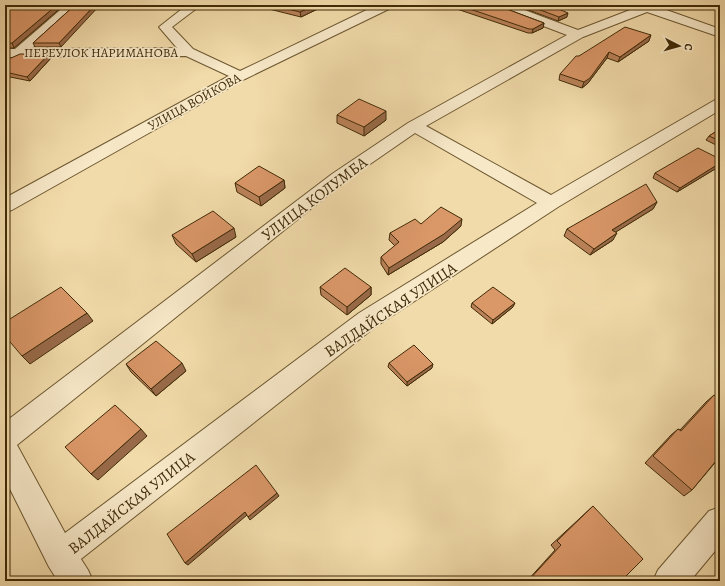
<svg xmlns="http://www.w3.org/2000/svg" width="725" height="586" font-family="Alegreya,serif">
  <rect width="100%" height="100%" fill="#f2dbaa"/>
  <filter id="stains"><feTurbulence type="fractalNoise" baseFrequency=".005" numOctaves="4"/><feColorMatrix values="0 0 0 0 .2 0 0 0 0 .09 0 0 0 0 .02 0 0 0 .5 -.17"/></filter>
  <radialGradient id="worn" r=".72"><stop offset=".6" stop-color="#630" stop-opacity="0"/><stop offset="1" stop-color="#630" stop-opacity=".3"/></radialGradient>
  <g fill="none" stroke-linecap="round" stroke-linejoin="round">
    <defs>
      <g id="minor">
        <polygon points="66,5 79,5 31,49 177,48 159,27 187,5 201,5 172,27 193,49 240,71 377,5 393,5 391,8 245,79 12,210 5,212 5,198 229,76 186,56 22,57 14,61 5,57 5,49 15,49"/>
        <path d="M494,5H511L578,30L643,5H660L658,7L720,29V37L647,12L583,37L426,126L551,195L715,100L720,98V110L558,207L375,327L81,559L88,570L93,581H58L49,567L5,479V422L332,174L408,123L567,35L496,8ZM415,133L537,203L359,313L65,533L17,445L344,182Z"/>
        <polygon points="720,507 720,545 690,581 653,581 658,570 709,511"/>
      </g>
    </defs>
    <!-- minor casing -->
    <use href="#minor" stroke="#6c5730" stroke-width="2"/>
    <!-- minor -->
    <use href="#minor" fill="#f7e8c8" fill-rule="evenodd"/>
  </g>
  <!-- wall -->
  <g fill="#bb8259" stroke="#402b08">
    <polygon points="5,5 64,5 14,48 5,48"/>
    <polygon points="75,5 61,47 35,47 33,43"/>
    <polygon points="253,5 326,5 301,17"/>
    <polygon points="445,5 496,5 544,23 543,28 532,33 528,33"/>
    <polygon points="515,5 549,5 567,17 558,21"/>
    <polygon points="649,41 618,62 607,58 588,83 582,88 559,80 560,74 579,56"/>
    <polygon points="5,55 11,58 51,58 30,81 5,76"/>
    <polygon points="337,115 386,120 364,136 337,123"/>
    <polygon points="720,129 720,147 706,140 709,136"/>
    <polygon points="720,159 720,166 677,192 653,178 655,173"/>
    <polygon points="284,180 285,188 261,206 237,192 235,183"/>
    <polygon points="657,202 653,209 615,232 613,240 590,255 564,236 567,229"/>
    <polygon points="421,224 461,226 443,242 388,275 381,264 381,257 395,246 389,240 390,233"/>
    <polygon points="172,235 236,237 196,262 176,244"/>
    <polygon points="320,287 371,287 371,295 347,315 321,295"/>
    <polygon points="472,303 513,307 492,324 471,307"/>
    <polygon points="389,363 432,368 407,386 388,367"/>
    <polygon points="126,364 186,371 156,396 131,372"/>
    <polygon points="714,395 720,399 720,459 719,458 692,490 684,496 645,463 671,435 678,429 680,430 706,402"/>
    <polygon points="593,506 621,581 527,581 555,550 551,545"/>
  </g>
  <!-- shaded-wall -->
  <g fill="#996a49" stroke="#402b08">
    <polygon points="57,5 64,5 14,48 12,43"/>
    <polygon points="95,5 100,5 61,47 59,43"/>
    <polygon points="315,5 326,5 301,17 300,12"/>
    <polygon points="568,13 567,17 558,21 559,17"/>
    <polygon points="544,23 543,28 532,33 533,29"/>
    <polygon points="651,35 649,41 618,62 620,57"/>
    <polygon points="609,52 607,58 588,83 582,88 584,82"/>
    <polygon points="49,54 51,58 30,81 27,77"/>
    <polygon points="386,111 386,120 364,136 364,127"/>
    <polygon points="720,163 720,166 677,192 680,188"/>
    <polygon points="284,180 285,188 261,206 259,197"/>
    <polygon points="657,202 653,209 608,237 612,230"/>
    <polygon points="462,219 461,226 443,242 388,275 389,268"/>
    <polygon points="234,228 236,237 196,262 192,254"/>
    <polygon points="617,233 613,240 590,255 594,249"/>
    <polygon points="371,287 371,295 347,315 347,307"/>
    <polygon points="515,303 513,307 492,324 493,320"/>
    <polygon points="87,313 93,321 30,364 22,356"/>
    <polygon points="182,363 186,371 156,396 151,389"/>
    <polygon points="433,364 432,368 407,386 407,382"/>
    <polygon points="141,429 147,436 98,480 91,474"/>
    <polygon points="277,493 279,496 250,520 248,517"/>
    <polygon points="245,512 247,515 188,565 185,563"/>
  </g>
  <!-- building -->
  <g fill="#da9768" stroke="#402b08">
    <polygon points="5,5 57,5 12,43 5,44"/>
    <polygon points="75,5 95,5 59,43 33,43"/>
    <polygon points="272,5 315,5 300,12"/>
    <polygon points="458,5 496,5 544,23 533,29 529,29"/>
    <polygon points="527,5 549,5 568,13 559,17"/>
    <polygon points="625,27 651,35 620,57 609,52 590,78 584,82 560,74 576,56 579,56"/>
    <polygon points="20,54 49,54 27,77 5,72 5,55 11,58"/>
    <polygon points="359,99 386,111 364,127 337,115"/>
    <polygon points="720,129 720,141 709,136"/>
    <polygon points="698,148 720,159 720,163 680,188 655,173"/>
    <polygon points="259,166 284,180 259,197 235,183"/>
    <polygon points="646,184 657,202 612,230 617,233 594,249 567,229"/>
    <polygon points="441,207 462,219 444,234 389,268 381,257 399,242 390,233 415,219 421,224"/>
    <polygon points="213,211 234,228 192,254 172,235"/>
    <polygon points="345,268 371,287 347,307 320,287"/>
    <polygon points="61,287 87,313 22,356 5,336 5,322"/>
    <polygon points="493,287 515,303 493,320 472,303"/>
    <polygon points="156,341 182,363 151,389 126,364"/>
    <polygon points="414,345 433,364 407,382 389,363"/>
    <polygon points="714,395 720,399 720,456 692,490 653,456 678,429 681,431"/>
    <polygon points="115,405 141,429 91,474 65,447"/>
    <polygon points="256,465 277,493 248,517 245,512 185,563 167,534"/>
    <polygon points="593,506 643,559 621,581 528,581 561,545 557,541"/>
  </g>
  <g text-anchor="middle" stroke-width="3.5" stroke-linejoin="round" paint-order="stroke">
    <!-- far-street labels -->
    <g font-size="13" fill="#402b08" stroke="#f7e8c8">
      <text x="101" y="57">ПЕРЕУЛОК НАРИМАНОВА</text>
      <text transform="translate(194 101) rotate(-29)" y="5">УЛИЦА ВОЙКОВА</text>
    </g>
    <!-- street labels -->
    <g font-size="16" fill="#402b08" stroke="#f7e8c8">
      <text transform="translate(314 198) rotate(-37)" y="6">УЛИЦА КОЛУМБА</text>
      <text transform="translate(390 309) rotate(-34)" y="6">ВАЛДАЙСКАЯ УЛИЦА</text>
      <text transform="translate(131 502) rotate(-38)" y="6">ВАЛДАЙСКАЯ УЛИЦА</text>
    </g>
  </g>
  <!-- margin -->
  <rect width="725" height="586" fill="none" stroke="#f2dbaa" stroke-width="20"/>
  <rect x="6" y="6" width="713" height="574" fill="none" stroke="#402b08" stroke-width="2"/>
  <rect x="10" y="10" width="705" height="566" fill="none" stroke="#402b08"/>
  <!-- north arrow -->
  <g transform="translate(679 46) rotate(96)" stroke="#f7e8c8" stroke-width="3" paint-order="stroke">
  <path d="M0-3L7 15L0 10L-7 15Z" fill="#402b08"/>
  <text y="-6" font-size="11" font-weight="bold" text-anchor="middle" fill="#402b08">С</text>
  </g>
  <rect width="100%" height="100%" filter="url(#stains)"/>
  <rect width="100%" height="100%" fill="url(#worn)"/>
</svg>
